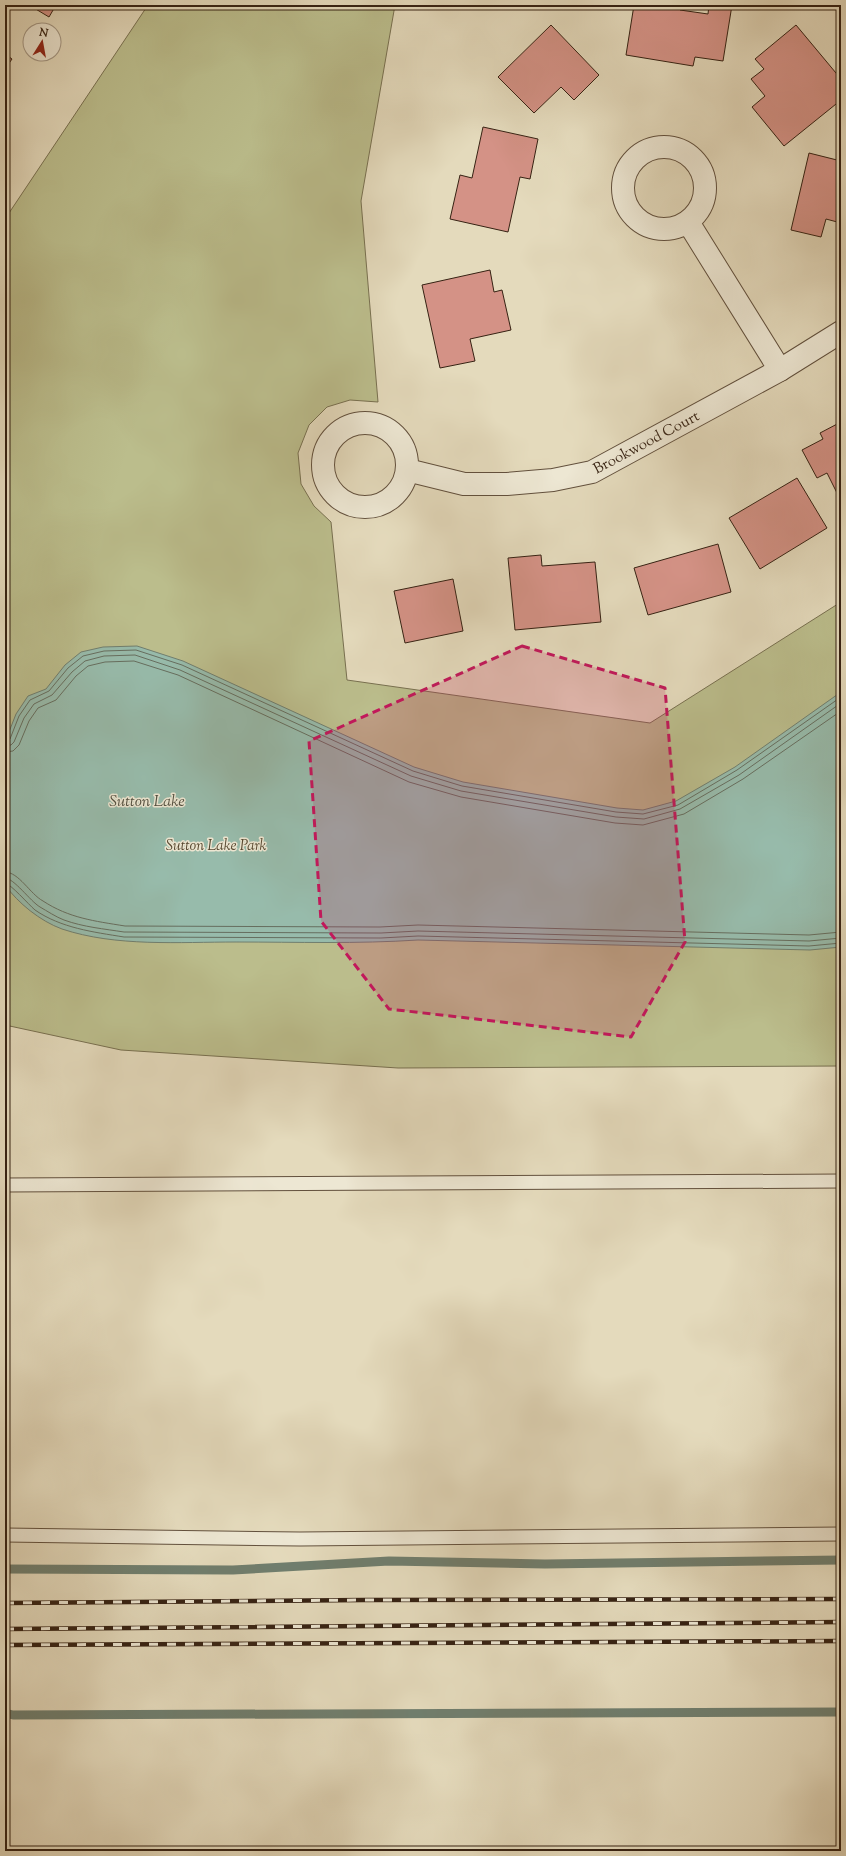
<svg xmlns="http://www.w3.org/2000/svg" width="846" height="1856" font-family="'Sorts Mill Goudy',serif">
  <rect width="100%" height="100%" fill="#e4dabc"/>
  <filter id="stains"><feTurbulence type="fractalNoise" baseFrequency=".005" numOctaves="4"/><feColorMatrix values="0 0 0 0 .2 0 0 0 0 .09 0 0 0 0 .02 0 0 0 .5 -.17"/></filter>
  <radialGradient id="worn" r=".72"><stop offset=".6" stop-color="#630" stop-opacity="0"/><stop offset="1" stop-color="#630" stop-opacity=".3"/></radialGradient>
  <!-- green -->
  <polygon fill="#bbbd8c" stroke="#787050" points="148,5 395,5 361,201 378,402 350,400 327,407 309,425 298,453 301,484 314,506 331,522 347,680 650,723 841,602 841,1066 398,1068 121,1050 5,1025 5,219"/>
  <!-- water -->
  <path fill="#97bbab" stroke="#707e6e" d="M137,646L183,661L414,767L463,782L617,808L643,810L676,801L735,767L841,692V947L810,950L418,940C357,944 297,942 236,942C179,942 116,947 62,929C40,921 18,903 5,885V742L16,714L28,696L46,689L65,665L81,652L103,647Z"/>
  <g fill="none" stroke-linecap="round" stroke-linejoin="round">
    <!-- shore -->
    <g stroke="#666e5f" stroke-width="1">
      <polyline points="5,741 10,739 19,716 30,700 49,691 68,668 83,656 104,651 136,650 182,665 413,771 462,786 616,812 643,814 678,805 737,770 841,697"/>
      <polyline points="5,746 11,745 14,742 24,718 34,704 52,695 72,672 85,661 104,656 135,655 180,670 411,776 461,791 616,817 644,819 680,809 739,775 841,703"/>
      <polyline points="5,752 13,751 19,745 29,721 38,708 56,700 76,676 88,666 105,662 134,661 178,675 409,782 461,797 615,823 643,825 684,814 743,779 841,711"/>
      <path d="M5,872C19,872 30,894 43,901C69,918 94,921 125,926L380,927L418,925L809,935L841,932"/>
      <path d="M5,878C14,878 30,901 40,907C47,911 56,917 64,920C83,927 105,929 124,932L381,933L418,931L809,941L841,938"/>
      <path d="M5,883C11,884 28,904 35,910C61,928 93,932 124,937L381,938L418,936L809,946L841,943"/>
    </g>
    <!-- stream -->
    <g stroke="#707e6e" stroke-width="9">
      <polyline points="5,1569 233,1570 389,1561 545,1564 841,1560"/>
      <polyline points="5,1713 13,1715 841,1712"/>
    </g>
  </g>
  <!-- building -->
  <g fill="#d49286" stroke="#362213">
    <polygon points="29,5 56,5 49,17"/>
    <polygon points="634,5 681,5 680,10 708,14 709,5 732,5 723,61 695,57 693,66 626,55"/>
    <polygon points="551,25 599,75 574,100 561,87 534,113 498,77"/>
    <polygon points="796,25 841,79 841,100 784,146 752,107 765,96 751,79 764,69 755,59"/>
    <polygon points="5,54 12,59 5,69"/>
    <polygon points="483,127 538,139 530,179 520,177 508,232 450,219 460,175 472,178"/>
    <polygon points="809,153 841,161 841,223 826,219 821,237 791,230"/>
    <polygon points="490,270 494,292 502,290 511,330 470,339 475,361 440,368 422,285"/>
    <polygon points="841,422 841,501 827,473 817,478 802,450 823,439 820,433"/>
    <polygon points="797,478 827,528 760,569 729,518"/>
    <polygon points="718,544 731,592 648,615 634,568"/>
    <polygon points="541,555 542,566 595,562 601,622 515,630 508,558"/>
    <polygon points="453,579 463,631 405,643 394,591"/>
  </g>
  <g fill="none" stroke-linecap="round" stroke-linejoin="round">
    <defs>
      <g id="lane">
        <polyline points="5,1185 841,1181"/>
        <polyline points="5,1535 300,1539 841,1534"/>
      </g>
      <g id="street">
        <circle cx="664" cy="188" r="41"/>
        <polyline points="688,222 780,370"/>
        <circle cx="365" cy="465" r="42"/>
        <polyline points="407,470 464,484 507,484 553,480 592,472 780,370 841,332"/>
      </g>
    </defs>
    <!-- lane casing -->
    <use href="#lane" stroke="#62503d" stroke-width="15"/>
    <!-- street casing -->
    <use href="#street" stroke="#62503d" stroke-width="24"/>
    <!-- lane -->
    <use href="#lane" stroke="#ede7d3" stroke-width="13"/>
    <!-- street -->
    <use href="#street" stroke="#ede7d3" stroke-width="22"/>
    <defs>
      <g id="rail">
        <polyline points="5,1603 364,1600 841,1599"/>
        <polyline points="5,1629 841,1622"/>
        <polyline points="5,1645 841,1641"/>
      </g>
    </defs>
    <!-- rail casing -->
    <use href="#rail" stroke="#362213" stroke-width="4.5"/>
    <!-- rail -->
    <use href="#rail" stroke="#ede7d3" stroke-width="3" stroke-dasharray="9" stroke-linecap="butt"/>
  </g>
  <!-- marked area -->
  <path fill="#c2185b" fill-opacity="0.2" stroke="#c2185b" stroke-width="3" stroke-dasharray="8 5" stroke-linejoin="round" d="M522,646L665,688L685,942L631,1037L389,1009L321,921L309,741Z"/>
  <g text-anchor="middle" stroke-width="3" stroke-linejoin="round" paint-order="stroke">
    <!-- street labels -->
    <g font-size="15" fill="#362213" stroke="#ede7d3">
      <text transform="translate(646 442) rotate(-28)" y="5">Brookwood Court</text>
    </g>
    <!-- park labels -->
    <g font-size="15" font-style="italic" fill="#574931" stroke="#ede7d3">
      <text x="216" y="850">Sutton Lake Park</text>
    </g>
    <!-- water labels -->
    <g font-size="16" font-style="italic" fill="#535041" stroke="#ede7d3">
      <text x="147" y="806">Sutton Lake</text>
    </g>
  </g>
  <!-- margin -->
  <rect width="846" height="1856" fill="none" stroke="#e4dabc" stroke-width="20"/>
  <rect x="6" y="6" width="834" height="1844" fill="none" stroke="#362213" stroke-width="2"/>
  <rect x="10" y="10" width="826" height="1836" fill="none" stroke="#362213"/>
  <!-- north arrow -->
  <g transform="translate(42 42) rotate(11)"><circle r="19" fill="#ede7d3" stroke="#a49886"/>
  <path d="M0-3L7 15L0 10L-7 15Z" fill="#8f2418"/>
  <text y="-6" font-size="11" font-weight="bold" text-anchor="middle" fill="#362213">N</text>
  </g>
  <rect width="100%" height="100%" filter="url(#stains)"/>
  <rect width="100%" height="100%" fill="url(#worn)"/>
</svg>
